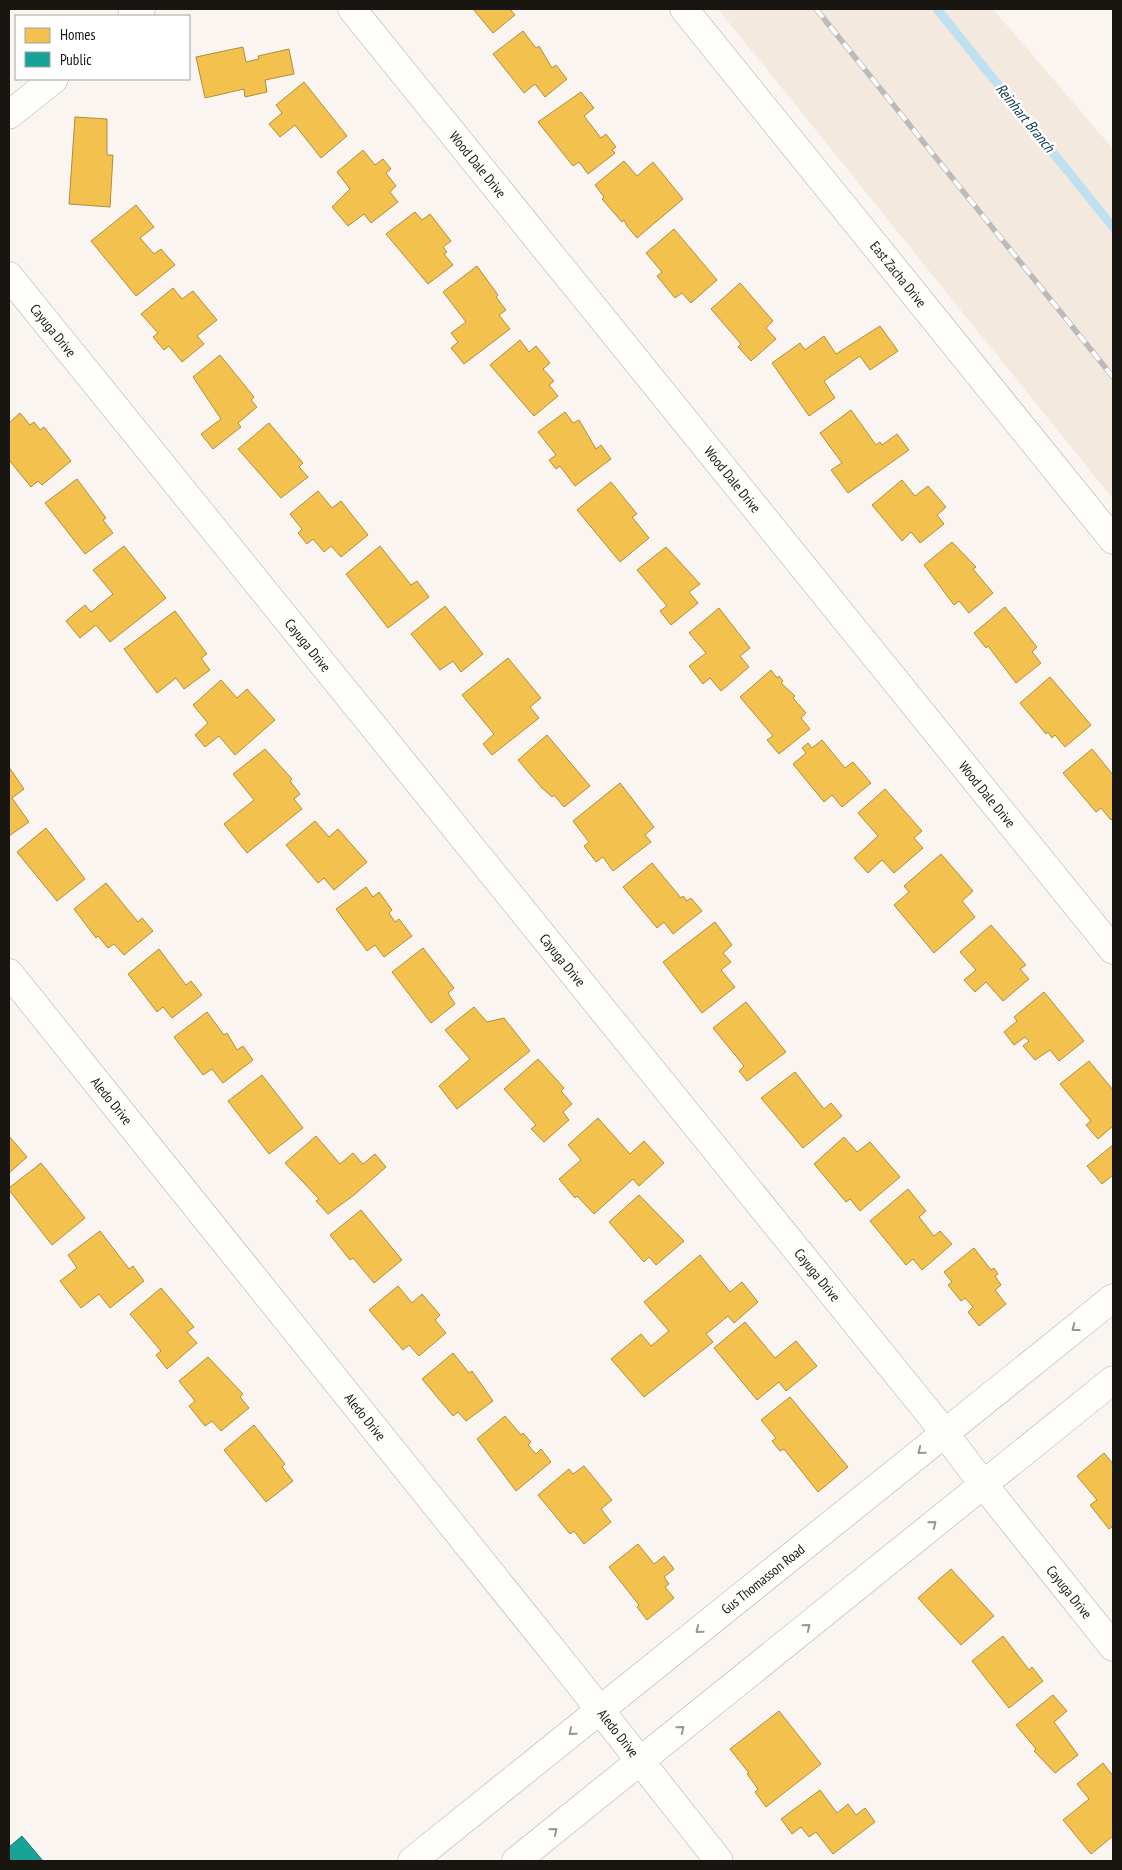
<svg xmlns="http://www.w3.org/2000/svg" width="1122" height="1870" font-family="'PT Sans Narrow',sans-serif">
  <rect width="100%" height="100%" fill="#faf5f1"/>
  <!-- built -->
  <polygon fill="#f4e9df" points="718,9 993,9 1113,149 1113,499"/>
  <!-- homes -->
  <g fill="#f2c14e" stroke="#b18e3c">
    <polygon points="473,9 510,9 515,15 493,33"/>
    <polygon points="523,31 536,48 539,46 552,68 556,65 567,79 545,97 535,84 524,93 493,54"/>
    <polygon points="243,47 246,62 259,59 258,56 289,49 294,74 265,80 267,92 245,97 244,89 205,98 196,57"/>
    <polygon points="304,82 347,136 321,158 295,125 280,137 269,124 282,113 276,105"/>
    <polygon points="581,92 594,108 584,116 601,138 606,134 616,147 612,150 615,153 588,174 579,162 573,166 538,122"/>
    <polygon points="75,117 107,119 107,155 113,155 110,207 69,204"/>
    <polygon points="363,150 375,165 383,159 391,169 386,173 396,186 390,192 398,202 371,223 364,214 348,226 332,207 350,189 337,172"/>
    <polygon points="624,161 637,176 653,162 683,199 637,238 627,226 624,220 622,222 602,199 604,197 595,185"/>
    <polygon points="136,205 154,227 140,238 154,254 161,249 175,265 136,296 91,241"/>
    <polygon points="415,212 422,220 430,214 451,241 443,247 447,252 444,254 453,265 428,284 386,234"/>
    <polygon points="674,229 717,280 691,303 682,293 675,298 657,276 662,272 646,253"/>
    <polygon points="477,266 498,295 496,297 506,310 499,315 510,329 464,364 451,348 458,342 451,333 466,322 443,292"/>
    <polygon points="740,283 773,321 766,328 776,339 751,361 738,347 741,344 711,309"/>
    <polygon points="173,288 182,299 193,291 217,320 197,336 204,344 182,362 169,346 164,350 153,337 158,333 141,314"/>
    <polygon points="880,326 898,351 870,370 860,356 824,381 835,398 809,416 772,363 800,343 805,350 824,336 836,354"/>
    <polygon points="520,340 529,352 536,346 550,363 543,369 554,381 549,385 558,396 534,416 490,365"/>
    <polygon points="220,355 254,397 251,400 257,407 238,423 241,427 213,449 201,434 221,419 193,377"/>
    <polygon points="851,410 876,445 880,442 882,445 897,434 909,450 848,493 831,470 842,463 820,433"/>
    <polygon points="565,412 573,423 579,420 596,449 601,445 611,459 575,486 560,466 556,469 549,460 556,455 538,432"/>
    <polygon points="20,413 30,425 34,422 40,430 44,427 71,461 42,485 38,481 31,487 9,460 9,423"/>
    <polygon points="269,423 303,463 299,467 308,477 281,498 238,449"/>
    <polygon points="77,479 106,518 103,520 113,533 85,554 45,503"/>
    <polygon points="902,480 915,496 928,486 946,507 937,515 944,524 920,543 911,532 902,541 872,505"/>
    <polygon points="611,482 637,514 632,517 649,538 620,562 577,510"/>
    <polygon points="318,491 332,508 341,501 368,535 341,557 331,546 324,552 313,539 307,544 298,533 302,529 290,514"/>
    <polygon points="952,542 976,567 973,569 993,593 969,613 959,601 954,605 924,565"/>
    <polygon points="124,546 166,598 110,642 96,625 80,638 66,621 85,605 91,612 113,594 93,570"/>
    <polygon points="380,546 411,585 417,581 429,597 388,628 346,574"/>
    <polygon points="666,547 700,584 689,592 698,603 671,625 660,611 667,606 637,570"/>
    <polygon points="445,606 483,654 461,672 453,661 440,670 411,634"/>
    <polygon points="1005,607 1037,647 1032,652 1041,663 1016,683 988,646 986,648 974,633"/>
    <polygon points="719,608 750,648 740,656 749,667 721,691 710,678 703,684 689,666 706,653 689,633"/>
    <polygon points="175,611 207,654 201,658 210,670 184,689 176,678 157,693 124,649"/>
    <polygon points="508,658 541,698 530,707 539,718 492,755 483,744 494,734 462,695"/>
    <polygon points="771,670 777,678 779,676 783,681 781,683 795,696 793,698 806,713 801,718 810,729 779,754 767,740 773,736 740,697"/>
    <polygon points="1050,677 1091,725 1065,747 1055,735 1052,738 1048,732 1046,734 1020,703"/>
    <polygon points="221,680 237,698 247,689 275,720 235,755 219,736 205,747 195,735 208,723 193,705"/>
    <polygon points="547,735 590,786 564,807 554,795 552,797 541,787 518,760"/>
    <polygon points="822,740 845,768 853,762 871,783 842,807 832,795 824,802 793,764 806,753 802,748 808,743 812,748"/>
    <polygon points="265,749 292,779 290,781 300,794 294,799 302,809 247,853 224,824 254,800 233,774"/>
    <polygon points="1092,749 1113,775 1113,818 1111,820 1101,808 1096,812 1063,773"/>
    <polygon points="9,767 24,789 12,798 29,822 9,836"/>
    <polygon points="620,783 654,827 645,835 651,842 613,871 603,857 596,862 584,846 589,842 573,821"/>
    <polygon points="885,789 922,831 914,838 923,848 894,873 882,860 868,873 854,858 878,836 858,813"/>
    <polygon points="315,821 329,837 338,829 367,862 334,890 324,878 318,883 286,845"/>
    <polygon points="46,828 85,879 57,901 17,852"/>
    <polygon points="941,854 973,891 962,901 975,917 934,953 894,905 909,892 904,886"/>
    <polygon points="652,863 681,898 683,896 687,901 691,898 702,911 673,934 664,922 657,928 623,887"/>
    <polygon points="106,883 138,922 142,918 153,931 124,955 114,944 108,948 98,936 96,938 74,909"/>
    <polygon points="366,887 373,897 379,892 392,910 389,913 395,922 399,919 412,936 384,957 375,945 367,951 336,909"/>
    <polygon points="715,922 732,945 723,953 731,962 721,970 735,987 702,1013 663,962"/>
    <polygon points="991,925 1026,965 1020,969 1029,979 1003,1001 986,982 975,992 964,980 976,970 960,952"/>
    <polygon points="423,948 454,988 448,993 455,1004 431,1023 392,972"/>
    <polygon points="159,949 186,985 191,981 202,995 172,1018 163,1007 157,1012 128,974"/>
    <polygon points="1044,992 1084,1041 1059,1061 1050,1050 1035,1060 1023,1046 1029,1041 1025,1037 1014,1045 1004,1032 1017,1021 1014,1017"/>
    <polygon points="746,1002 786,1052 747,1081 739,1071 744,1066 713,1028"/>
    <polygon points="474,1007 487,1022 504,1018 530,1051 457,1109 439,1086 470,1059 445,1030"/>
    <polygon points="207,1012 224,1035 227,1033 237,1050 243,1046 253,1060 223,1083 212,1069 203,1075 174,1037"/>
    <polygon points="538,1059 564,1088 561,1091 572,1104 563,1112 569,1120 544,1142 531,1129 536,1125 504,1089"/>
    <polygon points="1089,1061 1113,1090 1113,1126 1098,1139 1086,1125 1091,1121 1060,1084"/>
    <polygon points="795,1072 824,1109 831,1103 842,1116 803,1148 761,1098"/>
    <polygon points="262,1075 303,1128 269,1154 228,1101"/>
    <polygon points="598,1118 630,1154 644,1141 664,1163 639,1186 633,1179 594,1214 577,1196 575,1198 559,1179 581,1160 568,1145"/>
    <polygon points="9,1136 27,1157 9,1173"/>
    <polygon points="316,1136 340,1164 353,1153 363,1164 375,1154 386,1167 354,1195 328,1214 316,1201 319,1199 285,1163"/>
    <polygon points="844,1137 857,1152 870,1142 900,1177 860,1211 850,1199 846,1202 814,1164"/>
    <polygon points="1113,1145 1113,1175 1102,1184 1087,1166"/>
    <polygon points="41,1163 85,1218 52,1245 9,1190 9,1188"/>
    <polygon points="908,1189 926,1211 919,1217 934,1236 940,1231 952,1244 922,1270 913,1259 906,1265 870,1221"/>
    <polygon points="639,1195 684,1241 656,1265 649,1257 644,1262 609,1222"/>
    <polygon points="361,1210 402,1260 374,1283 353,1258 350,1260 330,1235"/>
    <polygon points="100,1231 129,1269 133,1266 144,1281 110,1308 99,1294 81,1308 60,1281 77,1268 68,1255"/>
    <polygon points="974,1248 991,1270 994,1268 998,1274 995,1276 1001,1285 995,1290 1006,1304 979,1326 968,1312 973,1307 965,1298 961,1301 948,1285 952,1282 944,1272"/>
    <polygon points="700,1255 730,1292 742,1282 758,1302 734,1323 728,1316 706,1334 713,1342 644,1397 611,1359 641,1334 651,1346 669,1331 644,1302"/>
    <polygon points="398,1286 412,1303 422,1294 440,1315 435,1320 446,1333 419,1356 409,1345 403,1350 369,1310"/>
    <polygon points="161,1288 194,1327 187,1332 197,1343 167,1369 156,1355 161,1351 130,1314"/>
    <polygon points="745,1322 775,1358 796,1341 817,1366 786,1391 779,1382 757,1400 714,1348"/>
    <polygon points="453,1353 469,1373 472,1371 493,1401 466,1421 458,1412 453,1416 422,1379"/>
    <polygon points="208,1357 243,1394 240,1397 249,1408 221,1431 212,1421 205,1426 189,1406 195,1401 179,1381"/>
    <polygon points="790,1397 848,1467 818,1492 784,1449 780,1451 772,1441 776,1438 761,1420"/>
    <polygon points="505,1416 521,1435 523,1433 531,1442 528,1445 536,1454 541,1449 551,1462 516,1491 477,1439"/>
    <polygon points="254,1425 285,1464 282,1467 293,1481 266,1502 224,1450"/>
    <polygon points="1104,1453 1113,1464 1113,1526 1109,1529 1090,1505 1097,1500 1077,1476"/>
    <polygon points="584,1466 612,1500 601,1509 611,1522 584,1544 574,1531 570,1534 538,1495 569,1469 573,1474"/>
    <polygon points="638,1544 654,1564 664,1556 674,1569 664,1577 669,1584 665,1587 674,1598 647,1620 637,1607 639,1605 609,1567"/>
    <polygon points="951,1569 994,1616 961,1645 918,1598"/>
    <polygon points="1003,1636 1029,1670 1032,1667 1043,1681 1009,1708 972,1661"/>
    <polygon points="1053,1695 1067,1711 1054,1722 1078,1755 1055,1773 1034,1751 1036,1749 1016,1725"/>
    <polygon points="779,1711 821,1764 766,1807 755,1792 758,1789 747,1774 749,1773 730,1749"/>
    <polygon points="1103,1763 1113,1776 1113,1836 1091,1854 1063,1820 1089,1799 1077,1784"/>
    <polygon points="820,1790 837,1813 848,1804 856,1815 865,1808 875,1822 833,1854 816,1832 809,1837 801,1827 792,1834 781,1819"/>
  </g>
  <!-- public -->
  <polygon fill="#17a398" stroke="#187970" points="22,1836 43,1861 9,1861 9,1847"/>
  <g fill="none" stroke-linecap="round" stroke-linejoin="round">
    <!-- stream -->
    <polyline stroke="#bee0f1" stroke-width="9" points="937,9 1113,227"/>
    <defs>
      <g id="minor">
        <path id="s1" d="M352,9L1113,950"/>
        <path id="s2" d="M684,9L1113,540"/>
        <polyline points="132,16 141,9"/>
        <polyline points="9,115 54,79"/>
        <path id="s3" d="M9,276L933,1418L983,1484L1113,1647"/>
        <path id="s4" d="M9,973L570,1672L719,1861"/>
      </g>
      <g id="major">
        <path id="s5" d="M412,1861L1113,1298"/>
        <polyline points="516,1861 1113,1380"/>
      </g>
    </defs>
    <!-- minor casing -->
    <use href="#minor" stroke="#aeaaa7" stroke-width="29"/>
    <!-- major casing -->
    <use href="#major" stroke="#aeaaa7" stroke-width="29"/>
    <!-- minor -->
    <use href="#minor" stroke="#fefefd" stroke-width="28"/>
    <!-- major -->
    <use href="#major" stroke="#fefefd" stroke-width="28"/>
    <defs>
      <polyline id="rail" points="816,9 1113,377"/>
    </defs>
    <!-- rail casing -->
    <use href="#rail" stroke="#bcbbba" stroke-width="5.5"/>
    <!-- rail -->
    <use href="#rail" stroke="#fff" stroke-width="4" stroke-dasharray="11" stroke-linecap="butt"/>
  </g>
  <!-- one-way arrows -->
  <defs><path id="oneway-chevron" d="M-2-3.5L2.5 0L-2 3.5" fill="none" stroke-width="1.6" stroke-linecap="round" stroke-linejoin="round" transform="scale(1.25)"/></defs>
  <g stroke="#979693">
    <use href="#oneway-chevron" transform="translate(1075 1328) rotate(142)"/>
    <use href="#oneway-chevron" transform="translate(921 1451) rotate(141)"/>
    <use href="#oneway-chevron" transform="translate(933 1524) rotate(-39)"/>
    <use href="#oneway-chevron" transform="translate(807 1627) rotate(-39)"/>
    <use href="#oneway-chevron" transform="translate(699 1630) rotate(141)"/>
    <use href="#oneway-chevron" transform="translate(681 1729) rotate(-39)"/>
    <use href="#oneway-chevron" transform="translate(572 1732) rotate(141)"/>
    <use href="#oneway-chevron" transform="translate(554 1831) rotate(-39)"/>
  </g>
  <g text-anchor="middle" stroke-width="5" stroke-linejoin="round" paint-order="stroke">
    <!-- street labels -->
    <g font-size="14" fill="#191612" stroke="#fff">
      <text dy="5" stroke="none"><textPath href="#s1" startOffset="200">Wood Dale Drive</textPath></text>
      <text dy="5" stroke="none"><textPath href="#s2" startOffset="341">East Zacha Drive</textPath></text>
      <text dy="5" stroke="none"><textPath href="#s3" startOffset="70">Cayuga Drive</textPath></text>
      <text dy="5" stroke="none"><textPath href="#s1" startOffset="605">Wood Dale Drive</textPath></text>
      <text dy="5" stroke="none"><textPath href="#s3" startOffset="475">Cayuga Drive</textPath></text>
      <text dy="5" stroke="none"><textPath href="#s1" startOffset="1010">Wood Dale Drive</textPath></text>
      <text dy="5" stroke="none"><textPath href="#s3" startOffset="880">Cayuga Drive</textPath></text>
      <text dy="5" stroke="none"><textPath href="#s4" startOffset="164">Aledo Drive</textPath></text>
      <text dy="5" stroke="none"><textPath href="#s3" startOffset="1285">Cayuga Drive</textPath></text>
      <text dy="5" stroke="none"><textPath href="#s4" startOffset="569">Aledo Drive</textPath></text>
      <text dy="5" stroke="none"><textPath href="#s5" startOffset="450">Gus Thomasson Road</textPath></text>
      <text dy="5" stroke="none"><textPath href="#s3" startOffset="1690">Cayuga Drive</textPath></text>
      <text dy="5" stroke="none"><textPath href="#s4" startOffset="974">Aledo Drive</textPath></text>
    </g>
    <!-- water labels -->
    <g font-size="15" font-style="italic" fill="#093547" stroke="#fff">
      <text transform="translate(1025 118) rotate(51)" y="5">Reinhart Branch</text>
    </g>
  </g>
  <!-- border -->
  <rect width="1122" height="1870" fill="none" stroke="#191612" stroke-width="20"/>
  <!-- legend -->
  <rect x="15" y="15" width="175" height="65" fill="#ffffff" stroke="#a3a2a0"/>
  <rect x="25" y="28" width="25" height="15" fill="#f2c14e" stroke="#a3a2a0"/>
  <text x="60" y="40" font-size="15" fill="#191612">Homes</text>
  <rect x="25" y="52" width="25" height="15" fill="#17a398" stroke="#a3a2a0"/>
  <text x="60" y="65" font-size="15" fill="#191612">Public</text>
</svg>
